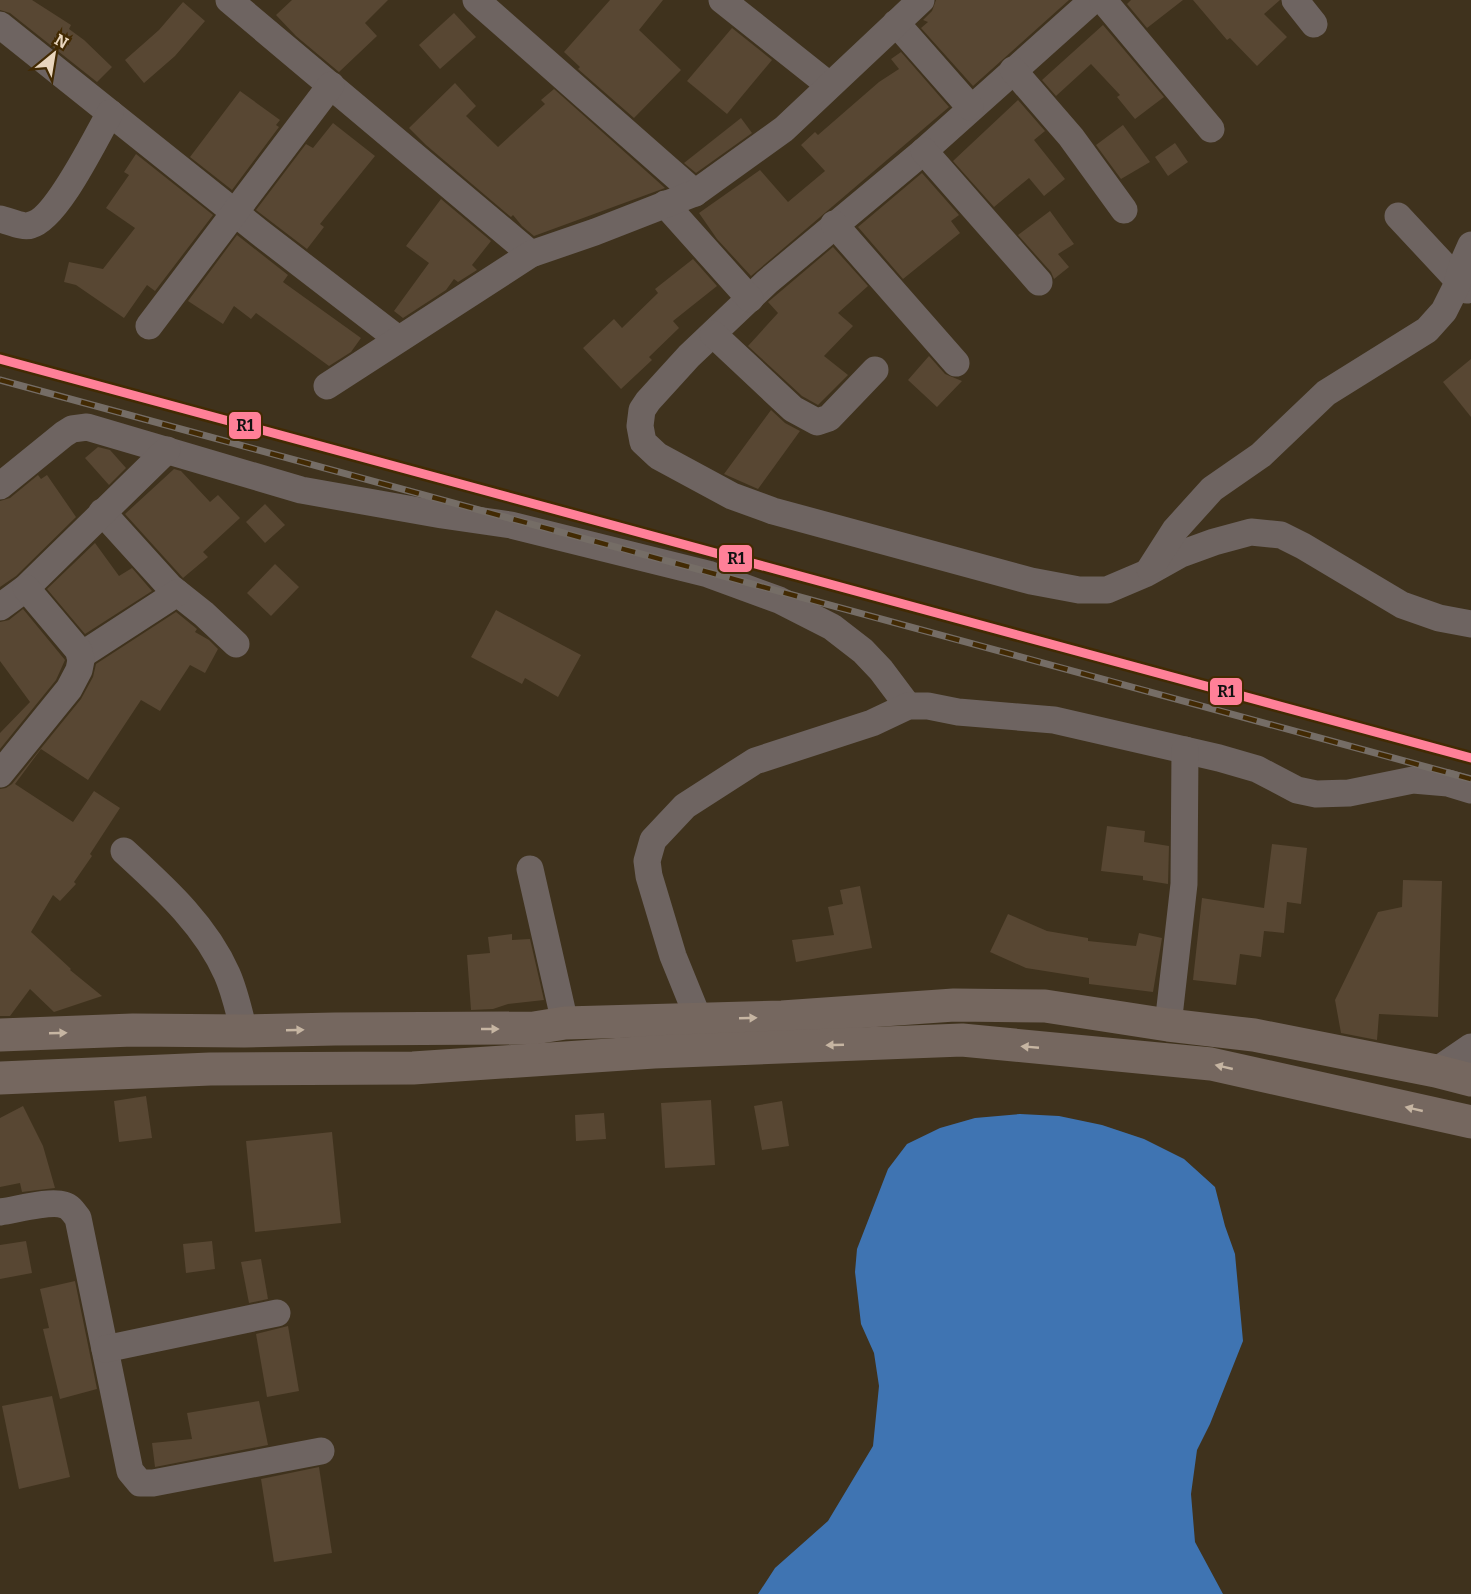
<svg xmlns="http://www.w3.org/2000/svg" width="1471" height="1594" font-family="Bitter,serif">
  <rect width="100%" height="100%" fill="#3f321d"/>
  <!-- water -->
  <polygon fill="#3f74b2" points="1020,1114 1059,1116 1102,1125 1144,1139 1184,1159 1215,1187 1225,1226 1235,1254 1243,1341 1210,1424 1197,1450 1191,1494 1195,1542 1223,1594 758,1594 775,1568 828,1521 873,1446 879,1386 874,1353 861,1324 855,1272 857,1249 888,1169 907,1144 940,1128 975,1118"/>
  <!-- building -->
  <g fill="#584733">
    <polygon points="0,0 32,0 71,25 69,29 84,40 112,67 97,82 10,13 0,10"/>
    <polygon points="292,0 388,0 365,23 377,36 339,72 296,36 276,15"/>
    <polygon points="610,0 663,0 639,30 681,70 634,118 578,69 580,67 564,52"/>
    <polygon points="936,0 1069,0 973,86 921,28 928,22 923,20 932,11"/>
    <polygon points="1131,0 1183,0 1147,28 1127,4"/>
    <polygon points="1193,0 1280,0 1264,14 1287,37 1257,66 1230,38 1227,40"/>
    <polygon points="183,2 205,21 175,56 144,83 125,60 159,30"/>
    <polygon points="454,13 476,37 440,69 419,45"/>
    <polygon points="1103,25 1164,97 1135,119 1117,97 1120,95 1091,64 1056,96 1042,80"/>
    <polygon points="732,28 772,60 727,114 687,81"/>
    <polygon points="901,52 949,107 751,276 717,239 699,213 760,170 788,202 825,171 801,145 815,132 818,135 879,82 899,69 891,59"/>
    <polygon points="455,83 476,106 466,116 498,147 545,104 541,100 554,89 665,188 534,236 522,226 513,215 511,217 426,145 409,128"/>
    <polygon points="240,91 280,120 276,125 279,127 232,190 190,157"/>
    <polygon points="1018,100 1045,131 1034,140 1065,179 1044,196 1029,178 994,207 953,161"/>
    <polygon points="741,118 752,133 696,173 684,163"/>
    <polygon points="333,123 375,156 320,224 324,227 307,249 256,210 306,144 313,148"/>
    <polygon points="1123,125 1150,162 1121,179 1096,145"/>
    <polygon points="1175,143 1188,162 1168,176 1155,157"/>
    <polygon points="136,154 213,215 155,291 147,285 124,318 76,285 64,282 69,262 103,269 135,228 106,208 129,175 124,172"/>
    <polygon points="922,173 959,215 951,221 960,233 903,279 858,227"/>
    <polygon points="441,199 491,241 472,265 477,270 458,282 454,279 446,290 403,318 394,311 429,263 406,246"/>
    <polygon points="1050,211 1074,244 1058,254 1069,267 1054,279 1051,272 1018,235"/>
    <polygon points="237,235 288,275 283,282 361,338 351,352 329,366 256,313 251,319 234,306 223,324 188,301"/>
    <polygon points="833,247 868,286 838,313 853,326 824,356 848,375 818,405 802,396 748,346 778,313 768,302"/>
    <polygon points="693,259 717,286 673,321 679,328 649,357 652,360 621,389 583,348 614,319 622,328 658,293 655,289"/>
    <polygon points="929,356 945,374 962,381 937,407 908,380"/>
    <polygon points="1471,359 1471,417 1443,382"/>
    <polygon points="771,410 785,423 800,431 758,489 724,474"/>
    <polygon points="98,447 110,450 126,468 109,485 85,458"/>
    <polygon points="174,469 181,471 210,502 218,495 240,518 203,552 208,557 183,578 125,514"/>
    <polygon points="38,475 41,479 47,475 76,517 16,576 0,587 0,501 10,498"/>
    <polygon points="265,504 285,525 265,543 246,522"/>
    <polygon points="95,543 119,576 132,568 152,591 85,634 47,589"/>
    <polygon points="275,564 299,587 271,616 247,593"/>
    <polygon points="23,609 65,660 56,680 0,749 0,733 30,702 0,661 0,622 9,620"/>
    <polygon points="496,610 581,655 558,697 525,678 522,684 471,657"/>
    <polygon points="176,612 197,629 195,632 209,640 218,649 205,673 190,665 160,711 141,700 88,780 41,749 15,784 73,822 94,791 120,808 90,854 92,856 74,882 76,884 60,901 53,895 31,932 71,969 70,970 102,996 54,1012 30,989 10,1016 0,1016 0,789 6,788 12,784 81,699 93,677 96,664"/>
    <polygon points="1107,826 1145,831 1144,842 1169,846 1168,884 1143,880 1143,876 1101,871"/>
    <polygon points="1272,844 1307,848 1301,904 1287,902 1284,933 1264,931 1261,957 1240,954 1236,985 1193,980 1202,898 1264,908"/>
    <polygon points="1403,880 1442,881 1438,1017 1379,1014 1377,1040 1341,1033 1335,1000 1378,912 1402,907"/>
    <polygon points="860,886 872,948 796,962 792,940 834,935 828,907 843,904 840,890"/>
    <polygon points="1008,914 1047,931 1088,938 1088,941 1136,946 1139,933 1162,938 1153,992 1089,984 1089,978 1026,968 990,952"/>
    <polygon points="512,934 512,940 530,939 544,1000 508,1004 493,1009 471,1010 467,955 490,953 488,937"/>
    <polygon points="146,1096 152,1138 119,1142 114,1101"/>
    <polygon points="711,1100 715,1165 665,1168 661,1103"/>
    <polygon points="782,1101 789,1146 762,1150 754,1106"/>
    <polygon points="23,1106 43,1146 55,1188 22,1192 20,1183 0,1187 0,1118"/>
    <polygon points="604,1113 606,1139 576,1141 575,1115"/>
    <polygon points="332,1132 341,1223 255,1232 246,1141"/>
    <polygon points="26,1241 32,1273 0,1279 0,1245"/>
    <polygon points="212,1241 215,1269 186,1273 183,1244"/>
    <polygon points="261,1259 268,1299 249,1303 241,1262"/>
    <polygon points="75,1281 97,1389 60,1399 43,1329 49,1328 40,1289"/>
    <polygon points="288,1326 299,1391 267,1397 256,1334"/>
    <polygon points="52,1396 70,1477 19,1489 2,1406"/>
    <polygon points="259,1401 268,1445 155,1467 152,1443 192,1439 187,1413"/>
    <polygon points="319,1467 332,1553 274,1562 261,1479"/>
  </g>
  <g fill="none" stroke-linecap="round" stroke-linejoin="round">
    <!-- minor -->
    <g stroke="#6e6461" stroke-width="27">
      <polyline points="229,0 531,254"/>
      <polyline points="476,0 695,193"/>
      <polyline points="722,0 829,85"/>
      <polyline points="1093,0 924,151 767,282 689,356 648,401 642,410 640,426 643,442 658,456 732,496 773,511 1031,581 1079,590 1107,590 1147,573 1181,554 1214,542 1251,532 1281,535 1303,546 1402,605 1439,618 1471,624"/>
      <polyline points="1103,0 1211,129"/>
      <polyline points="1295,0 1314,24"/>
      <polyline points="896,23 970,107"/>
      <polyline points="0,25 259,232 398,339"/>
      <polyline points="1013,70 1071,137 1124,210"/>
      <polyline points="924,151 1039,282"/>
      <polyline points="665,204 750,299"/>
      <polyline points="1398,216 1467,290"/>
      <path d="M0,219C9,221 23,228 31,225C57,219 96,137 110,113"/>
      <polyline points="834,224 956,363"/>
      <polyline points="149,326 331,85"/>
      <polyline points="713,334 793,409 817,422 829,418 875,370"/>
      <polyline points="327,386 531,254 595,232 695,193 784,129 921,0"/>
      <polyline points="0,486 64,434 72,429 87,427 301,490 442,515 511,525 708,574 779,600 832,627 863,651 881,670 908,706"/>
      <polyline points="102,512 170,587 204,614 236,644"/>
      <polyline points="1150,569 1175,530 1212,489 1261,455 1326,393 1427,330 1444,311 1456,287 1463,263 1471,245"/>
      <polyline points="0,607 26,588 167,450"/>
      <polyline points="80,656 177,593"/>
      <polyline points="0,774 69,689 79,670 81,660 79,651 26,588"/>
      <path d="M124,851C163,887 205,924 227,974C235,992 239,1012 244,1031"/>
      <polyline points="530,869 565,1023"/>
      <polyline points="699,1020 673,956 649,876 647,861 653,840 685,806 755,761 872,723 908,706 928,706 958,712 1054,720 1219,758 1257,769 1297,790 1316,794 1349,793 1413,780 1448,783 1471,790"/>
      <polyline points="1168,1025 1184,884 1185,750"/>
      <polyline points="1436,1071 1471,1047"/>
      <path d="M0,1212C16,1210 50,1200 64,1205C71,1207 74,1213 78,1218L130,1471L140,1483H153L321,1451"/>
      <polyline points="105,1349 277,1313"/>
    </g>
    <!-- highway -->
    <g stroke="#75675f" stroke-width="33">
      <polyline points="0,1035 133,1030 244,1031 335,1029 534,1028 565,1023 782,1017 954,1005 1045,1006 1168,1025 1254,1035 1436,1071 1471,1080"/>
      <polyline points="0,1078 210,1069 413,1068 654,1052 962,1040 1211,1064 1471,1122"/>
    </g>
    <defs>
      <polyline id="rail" points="0,380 1471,779"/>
    </defs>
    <!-- rail casing -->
    <use href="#rail" stroke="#756d66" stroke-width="7"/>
    <!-- rail -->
    <use href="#rail" stroke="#422a03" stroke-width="4.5" stroke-dasharray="14" stroke-linecap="butt"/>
    <defs>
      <polyline id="rail-1" points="0,359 1471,758"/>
    </defs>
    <!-- rail-1 casing -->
    <use href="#rail-1" stroke="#422a03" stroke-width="14"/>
    <!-- rail-1 -->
    <use href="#rail-1" stroke="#ff8098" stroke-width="9"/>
  </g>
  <!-- one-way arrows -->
  <defs><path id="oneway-solid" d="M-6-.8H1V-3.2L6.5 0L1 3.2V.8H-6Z" transform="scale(1.5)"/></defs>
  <g fill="#c6b5a2">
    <use href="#oneway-solid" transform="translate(748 1018) rotate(-2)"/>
    <use href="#oneway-solid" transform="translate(490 1029)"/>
    <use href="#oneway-solid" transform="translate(295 1030) rotate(-2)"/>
    <use href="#oneway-solid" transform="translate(58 1033) rotate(-2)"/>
    <use href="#oneway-solid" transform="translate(835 1045) rotate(178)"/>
    <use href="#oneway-solid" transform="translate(1030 1047) rotate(-175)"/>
    <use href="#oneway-solid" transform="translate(1224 1067) rotate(-167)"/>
    <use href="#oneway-solid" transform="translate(1414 1109) rotate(-167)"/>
  </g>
  <g stroke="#422a03" stroke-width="2">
    <rect x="228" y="411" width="34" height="29" rx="6" fill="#ff8098"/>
    <rect x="718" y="544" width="35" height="29" rx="6" fill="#ff8098"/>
    <rect x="1209" y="677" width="34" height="29" rx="6" fill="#ff8098"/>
  </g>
  <g font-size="16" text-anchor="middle" font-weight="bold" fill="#111">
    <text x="245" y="431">R1</text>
    <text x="736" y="564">R1</text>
    <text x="1226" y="697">R1</text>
  </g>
  <!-- north arrow -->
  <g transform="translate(54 54) rotate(30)" stroke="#422a03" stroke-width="4.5" paint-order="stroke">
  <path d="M0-4.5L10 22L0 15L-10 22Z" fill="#e9d6be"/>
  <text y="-9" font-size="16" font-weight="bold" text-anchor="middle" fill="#e9d6be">N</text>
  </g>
</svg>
